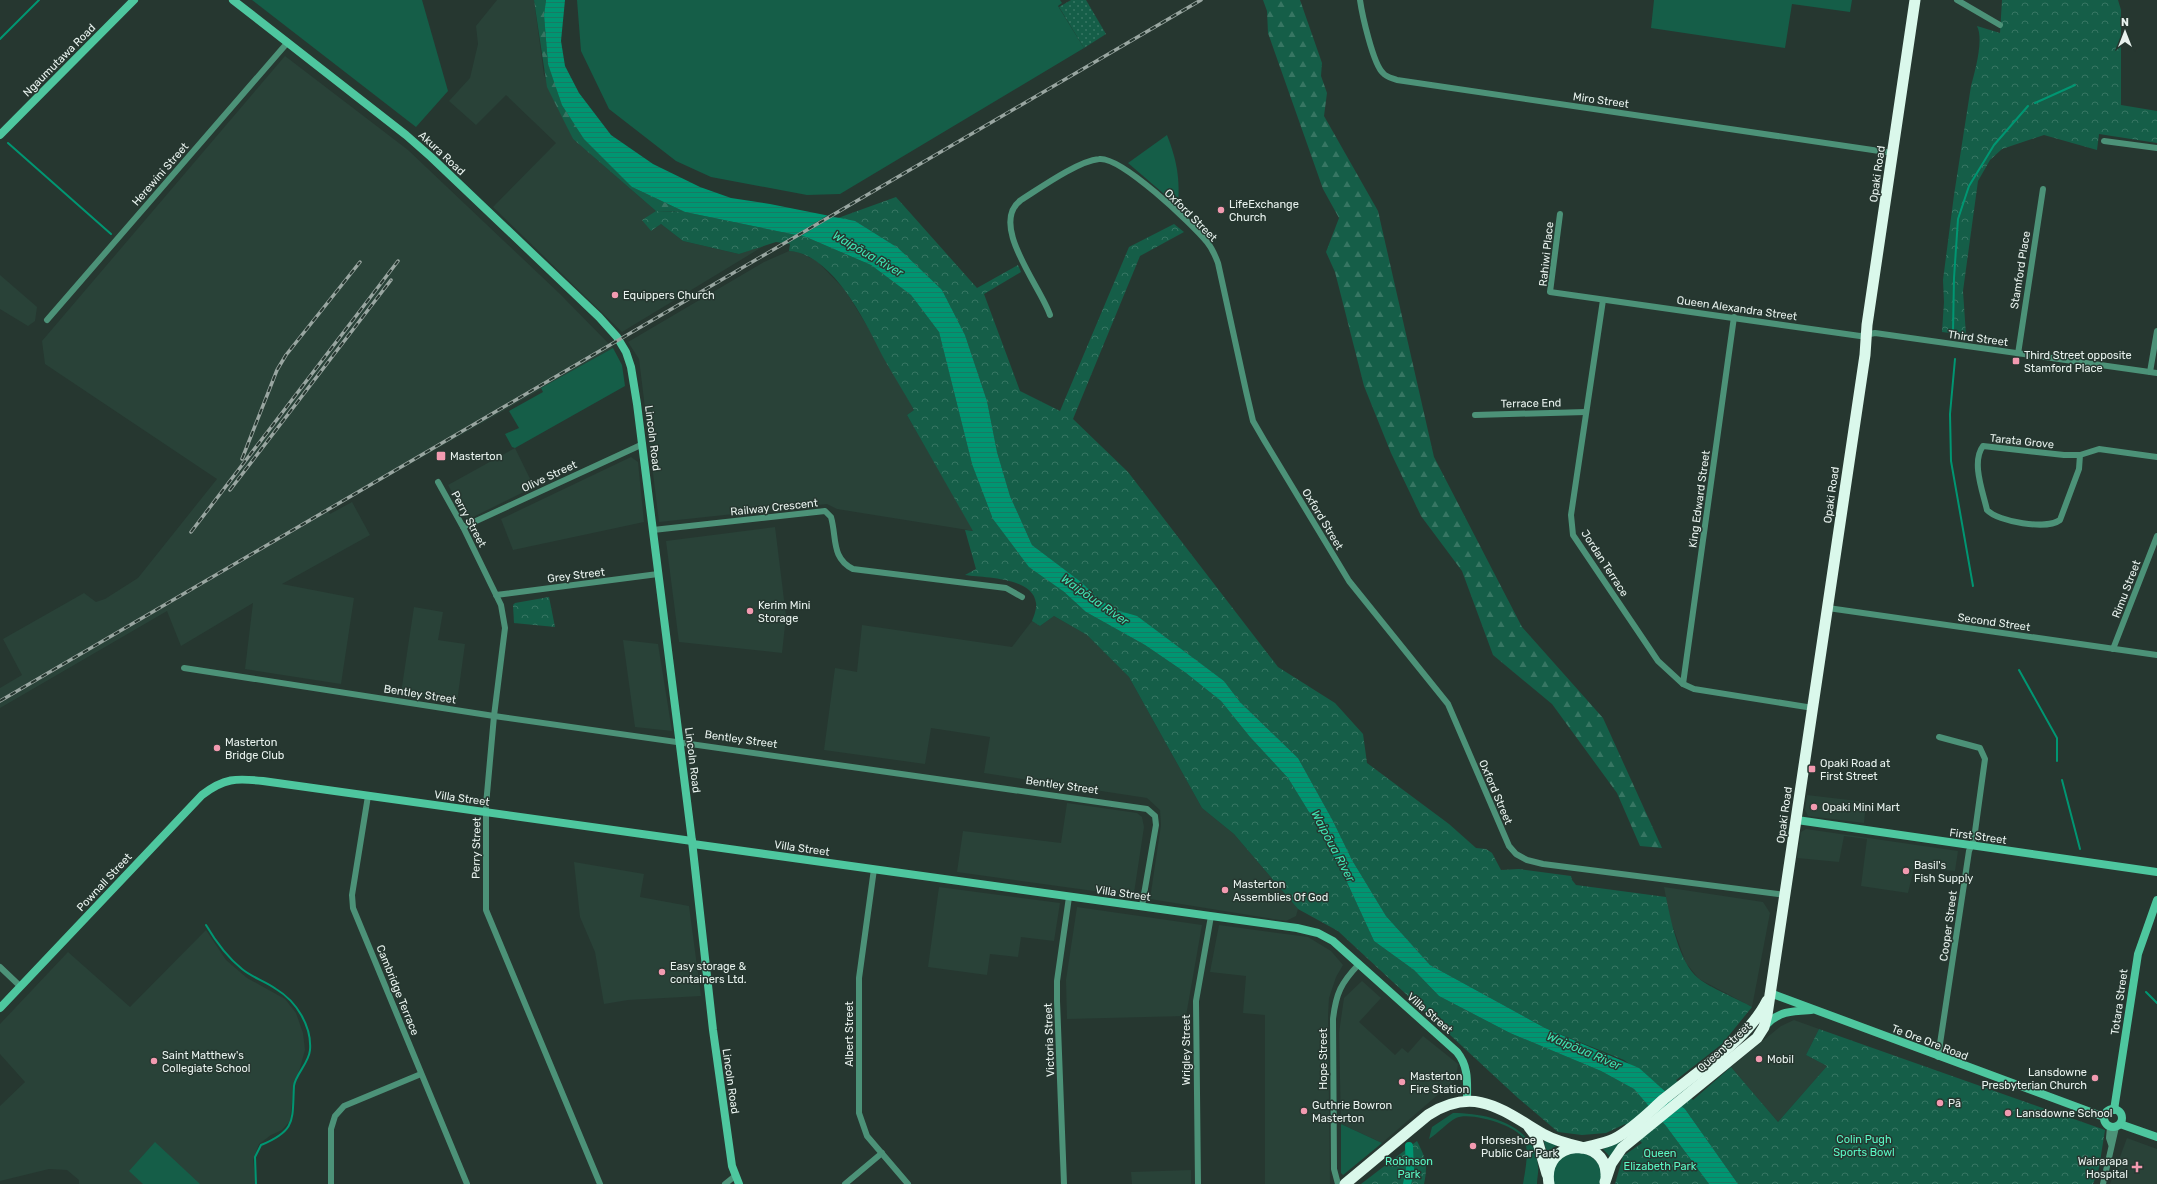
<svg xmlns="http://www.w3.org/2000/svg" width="2157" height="1184" font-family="Rubik,sans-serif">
  <defs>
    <pattern id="forest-firs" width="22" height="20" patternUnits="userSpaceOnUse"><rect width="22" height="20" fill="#155e48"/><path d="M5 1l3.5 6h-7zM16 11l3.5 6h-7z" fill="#377663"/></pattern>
    <pattern id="park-crowns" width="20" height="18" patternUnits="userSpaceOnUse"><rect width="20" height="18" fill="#155e48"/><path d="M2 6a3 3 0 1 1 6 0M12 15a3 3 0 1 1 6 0" fill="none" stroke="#377663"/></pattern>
    <pattern id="garden-dots" width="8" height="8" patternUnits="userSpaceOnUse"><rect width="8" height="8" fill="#155e48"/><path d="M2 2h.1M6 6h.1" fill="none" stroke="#377663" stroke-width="1.8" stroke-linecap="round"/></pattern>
    <pattern id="water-rules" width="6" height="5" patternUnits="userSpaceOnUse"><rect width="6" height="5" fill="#009672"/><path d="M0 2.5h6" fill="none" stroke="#187b63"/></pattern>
  </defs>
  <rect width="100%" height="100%" fill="#263730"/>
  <!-- built -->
  <g fill="#294238">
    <polygon points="497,0 534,0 544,75 573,139 656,211 643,220 651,231 661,224 683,241 739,254 767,244 622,332 493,207 556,143 506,95 476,125 449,101 470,78 478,44 476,26"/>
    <polygon points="285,56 408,150 560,294 613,348 328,511 330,514 352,502 370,535 282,584 354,598 341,684 245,669 253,603 181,646 167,611 0,708 0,688 22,675 3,639 84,593 96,602 105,599 138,578 217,479 45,364 42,341"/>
    <polygon points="789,251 798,252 817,261 845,290 877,342 914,410 907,415 974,531 837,509 827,504 659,522 639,359 628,342 764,262"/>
    <polygon points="0,275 37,307 35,321 28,326 0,309"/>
    <polygon points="515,448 534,487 467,520 448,485"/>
    <polygon points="631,457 638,462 644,522 513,550 501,519"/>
    <polygon points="775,527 786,616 782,653 679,642 666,541"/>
    <polygon points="414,607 443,612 438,640 465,644 457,702 401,693"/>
    <polygon points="1054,616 1087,635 1129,677 1202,808 1234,834 1298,909 1296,916 1286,921 1150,899 1161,825 1160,810 1147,798 984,773 990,737 931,728 925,764 824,750 835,668 857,672 862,625 1012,647 1032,621 1040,626"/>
    <polygon points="623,640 658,644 672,731 635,727"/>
    <polygon points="1807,795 1866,802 1864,823 1808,816 1805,810"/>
    <polygon points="1067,803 1137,813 1142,817 1144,827 1134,893 1130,896 957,872 963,831 1061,843"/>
    <polygon points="1806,829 1958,851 1955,871 1914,868 1908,893 1861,886 1867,839 1844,836 1839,862 1797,858 1801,832"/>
    <polygon points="574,862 644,874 640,897 689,906 701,996 628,1000 604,1004 595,952 580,917"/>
    <polygon points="939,887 1060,903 1054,941 1021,937 1018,957 990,954 987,975 928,967"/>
    <polygon points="1664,887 1763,902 1770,913 1752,1007 1699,979 1686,963 1670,919"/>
    <polygon points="1077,907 1202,925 1186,1016 1067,1019 1066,980"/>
    <polygon points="1219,925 1308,937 1331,951 1343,965 1336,977 1329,998 1328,1016 1330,1184 1265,1184 1265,1015 1243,1013 1246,976 1210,972"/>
    <polygon points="206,930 226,960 247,978 285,999 296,1013 303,1033 305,1050 300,1068 294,1084 290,1121 282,1130 271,1135 259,1144 253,1160 256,1184 79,1184 79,1180 67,1170 49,1169 0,1181 0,1106 25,1082 0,1054 0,1024 68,952 130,1007"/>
    <polygon points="1362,981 1381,998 1359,1022 1395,1055 1402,1048 1408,1053 1423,1036 1458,1064 1456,1079 1382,1143 1341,1124 1339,1033 1344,998"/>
    <polygon points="1794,1020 1819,1029 1806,1055 1827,1066 1778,1122 1731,1067 1781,1026"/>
    <polygon points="2127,1138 2157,1149 2157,1184 2110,1184"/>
    <polygon points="1191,1170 1191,1184 1132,1184 1131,1172"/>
  </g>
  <!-- grass -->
  <g fill="#155e48">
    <polygon points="252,0 422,0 448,91 416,127"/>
    <polygon points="577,0 1060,0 1062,3 1058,6 1084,48 840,194 807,195 711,177 676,161 609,109 581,51"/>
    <polygon points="1654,0 1852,0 1850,12 1792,4 1785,48 1651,28"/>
    <path d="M1167,135C1177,161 1180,178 1178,206L1128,163Z"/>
    <polygon points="613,348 622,365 625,386 515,448 512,447 505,434 519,428 509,411 543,392 541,388"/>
    <polygon points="1708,1070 1611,1158 1603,1149 1622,1141"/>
    <path d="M1453,1113C1487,1113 1535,1124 1538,1166C1539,1171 1537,1178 1537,1184H1523C1525,1172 1529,1153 1525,1141C1520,1126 1470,1111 1456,1118C1447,1123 1438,1133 1429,1139L1432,1127Z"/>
    <polygon points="1341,1124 1382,1143 1343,1175 1341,1173"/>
    <polygon points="1546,1139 1559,1144 1547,1152 1544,1142"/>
    <polygon points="155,1142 200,1184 143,1184 129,1171"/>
    <path d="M1579,1151C1598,1159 1602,1163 1601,1184H1553C1552,1162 1559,1157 1579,1151Z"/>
  </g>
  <!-- forest -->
  <g fill="url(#forest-firs)">
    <polygon points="534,0 546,0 544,15 548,64 632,187 685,212 656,211 573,139 547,87"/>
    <polygon points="1263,0 1300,0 1322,63 1321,76 1327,93 1324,116 1378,211 1434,457 1522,627 1603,718 1662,848 1640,846 1617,793 1552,704 1493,655 1462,571 1421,516 1391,453 1364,386 1335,272 1326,252 1339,218 1323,189 1268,33 1267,11"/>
  </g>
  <!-- park -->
  <g fill="url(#park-crowns)">
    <path d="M2002,0H2118L2121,10V105L2157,111V143L2099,134L2097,150L2044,135L2002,149L1990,160L1978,181L1963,291L1966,335L1942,332L1944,302L1943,280L1954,195L1971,86C1975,71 1984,40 1977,26L2000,33Z"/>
    <path d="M896,197L977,288L1018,265L1021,272L984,294L1020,391L1060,411L1129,247L1174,224L1184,232L1140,256L1073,419L1128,472L1278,667L1335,703L1363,734L1367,763L1449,824L1476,848L1486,849L1492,853L1501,870L1519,869L1571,876L1572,880L1576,885L1666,897C1671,921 1679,962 1698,978C1710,988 1738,999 1752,1007L1722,1044L1676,1080L1693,1100L1731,1067L1778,1122L1827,1066L1806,1055L1819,1029L2105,1130L2099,1168L2093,1184H1738L1685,1109L1657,1084L1624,1060L1545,1028L1430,965L1386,916L1352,860L1333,821L1298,758L1240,702L1224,681L1137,617L1116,610L1100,600L1081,582L1032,545L1010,496L997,452L987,401L965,335L942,290L838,218Z"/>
    <path d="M656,211L685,212L806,237L871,265L911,295L939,332L972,464L1063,591L1086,612L1145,645L1186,673L1221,701L1250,737L1288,778L1317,825L1345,878L1374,941L1414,970L1439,996L1510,1033L1601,1071L1634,1089L1666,1126L1709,1184H1615L1623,1156L1642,1143L1625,1124L1606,1133L1582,1135L1558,1132L1518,1098L1338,931L1298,909L1234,834L1202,808L1129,677L1087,635L1054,616L1040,626L1032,621C1034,616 1037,608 1036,603C1033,577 985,578 965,575L976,569L965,530L973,531L907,415L914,410C904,392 893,375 883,357C865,321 833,254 789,251L790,244L776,242L739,254L683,241L661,224L651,231L642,220Z"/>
    <polygon points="549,597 555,627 514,623 513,605 515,603"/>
    <path d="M1417,1141C1426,1159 1428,1164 1424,1184H1361Z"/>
  </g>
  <!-- garden -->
  <polygon fill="url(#garden-dots)" points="1071,0 1086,0 1106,34 1084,48 1059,7"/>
  <!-- water -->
  <polygon fill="url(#water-rules)" points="546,0 565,0 561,41 565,66 579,93 611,135 653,164 700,187 731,198 770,204 855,221 898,248 942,290 965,335 987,401 997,452 1010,496 1032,545 1081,582 1100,600 1116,610 1137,616 1224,681 1240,702 1298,758 1333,821 1352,860 1386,916 1430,965 1545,1028 1639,1068 1685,1109 1738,1184 1709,1184 1666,1126 1634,1089 1601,1071 1510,1033 1439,996 1414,970 1374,941 1345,878 1317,825 1288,778 1250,737 1221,701 1186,673 1145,645 1086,612 1063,591 1029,567 993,519 972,464 939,332 911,295 871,265 806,237 685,212 632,187 584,139 562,105 548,64 544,15"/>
  <!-- pier -->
  <polygon fill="#263730" points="830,214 835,215 799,237 794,236"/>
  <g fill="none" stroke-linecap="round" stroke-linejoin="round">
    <!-- stream -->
    <g stroke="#009672" stroke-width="2">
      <polyline points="0,39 39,0"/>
      <polyline points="2035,103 2075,85"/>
      <polyline points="8,143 111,234"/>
      <polyline points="1953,331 1954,278 1958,219 1969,186 1994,145 2028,106"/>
      <polyline points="1955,359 1950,414 1951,461 1973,586"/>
      <polyline points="2019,670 2057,738 2057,761"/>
      <polyline points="2062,780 2080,849"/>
      <path d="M206,925C216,942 227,957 242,969C253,978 265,981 276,989C296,1001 312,1026 310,1050C309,1063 295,1075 294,1086C292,1120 297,1130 261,1145L255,1157L256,1184"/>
      <polyline points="2146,992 2157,1003"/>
    </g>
    <!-- canal -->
    <polyline stroke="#009672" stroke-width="8" points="1407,1184 1410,1171 1409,1146"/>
    <!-- street -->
    <g stroke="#4c9278" stroke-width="6">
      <path d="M1360,0C1362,14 1373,64 1383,73C1386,77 1392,78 1397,80L1893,153"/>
      <polyline points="1957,0 2000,25"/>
      <polyline points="2104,141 2157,148"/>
      <polyline points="1560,214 1550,292 1860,336 1875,333 2157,373"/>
      <polyline points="1603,300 1571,515 1573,535 1658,661 1683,684 1694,689 1813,708"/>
      <path d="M1050,315C1041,287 988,224 1021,200C1040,188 1078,161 1099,159C1121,156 1191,223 1207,242C1212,248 1215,255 1218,263L1246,391L1253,421L1264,440L1349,581L1448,704L1509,846L1516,854L1527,860L1543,864L1786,895"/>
      <polyline points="47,320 288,42"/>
      <polyline points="2018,354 2043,189"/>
      <polyline points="2150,372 2157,331"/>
      <polyline points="1475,415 1586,412"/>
      <path d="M2080,455L2079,469L2060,520C2047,530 1998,522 1987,510C1983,492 1971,462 1983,446L2064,455H2080L2099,449L2157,457"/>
      <polyline points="438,482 463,527 501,605 505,628 494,716 486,805 486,910 600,1184"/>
      <polyline points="463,527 643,444"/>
      <path d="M653,530L825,511L831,517C837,538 831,558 853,569L1006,588L1022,597"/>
      <polyline points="496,595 658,574"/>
      <polyline points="1828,608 2157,655"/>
      <polyline points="2113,649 2157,536"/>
      <polyline points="184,668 494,716 1147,809 1155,816 1156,825 1142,906"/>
      <polyline points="1683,684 1734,317"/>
      <polyline points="368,796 352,895 353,908 467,1184"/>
      <polyline points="874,869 859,978 859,1113 867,1136 908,1184"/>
      <polyline points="0,967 20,986"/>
      <polyline points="1938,1057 1969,851 1974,839 1985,759 1980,748 1939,737"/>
      <polyline points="2110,1127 2109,1138 2111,1144"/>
      <polyline points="331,1184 331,1129 335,1116 344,1106 421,1074"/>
      <polyline points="725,1184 735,1176"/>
      <polyline points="845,1184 882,1153"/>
      <polyline points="1064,1184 1057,1001 1057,981 1069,897"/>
      <polyline points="1198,1184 1196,1001 1211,916"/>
      <path d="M1338,1184L1334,1169L1333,1019C1336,993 1341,983 1359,964"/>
      <polyline points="2103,1184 2116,1127"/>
    </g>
    <!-- secondary -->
    <g stroke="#4ec79f" stroke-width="8">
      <polyline points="233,0 406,135 431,157 599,317 617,337 626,352 631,367 637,404 692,841 713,1030 732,1166 739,1184"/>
      <polyline points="0,135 134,0"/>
      <polyline points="1797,820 2157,872"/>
      <path d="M693,844L1297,928L1318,933L1333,941L1457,1052C1469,1067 1467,1082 1467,1100"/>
      <polyline points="1770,993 2104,1117"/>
      <path d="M0,1008L202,795C224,778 236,778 263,781L692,841"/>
      <path d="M1766,1025C1779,1011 1793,1011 1811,1010"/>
      <circle cx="2113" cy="1118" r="9"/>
      <polyline points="2114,1110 2138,954 2157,900"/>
      <polyline points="2120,1124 2157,1137"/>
    </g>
    <!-- highway -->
    <g stroke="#daf8eb" stroke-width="11">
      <polyline points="1529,1127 1536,1136 1547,1174"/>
      <path d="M1582,1148C1593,1145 1604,1144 1614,1139C1633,1129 1648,1113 1664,1099C1696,1073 1749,1038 1767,1001"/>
      <polyline points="1605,1182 1611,1164 1622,1148 1757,1038 1764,1027 1767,1015 1865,355 1867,325 1915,0"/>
      <path d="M1345,1184L1428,1115C1475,1085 1502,1110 1543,1134C1554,1140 1568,1144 1581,1147"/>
      <path d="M1549,1184C1541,1138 1608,1136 1606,1176"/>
    </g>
    <defs>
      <g id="rail">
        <polyline points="242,459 277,370 286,355 360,262"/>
        <polyline points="230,490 391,280"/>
        <polyline points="191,532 398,261"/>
        <polyline points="0,701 1201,0"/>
      </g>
    </defs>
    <!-- rail casing -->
    <use href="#rail" stroke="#99a6a1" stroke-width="3.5"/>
    <!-- rail -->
    <use href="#rail" stroke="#263730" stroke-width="2" stroke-dasharray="6" stroke-linecap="butt"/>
  </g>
  <!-- markers -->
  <g fill="#f29ab0" stroke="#263730" stroke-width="1.5">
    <circle cx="1221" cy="210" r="4"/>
    <circle cx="615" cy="295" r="4"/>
    <rect x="2012" y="357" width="8" height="8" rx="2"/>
    <rect x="436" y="451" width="10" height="10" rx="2"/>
    <circle cx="750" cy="611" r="4"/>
    <circle cx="217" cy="748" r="4"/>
    <rect x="1808" y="765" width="8" height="8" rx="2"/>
    <circle cx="1814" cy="807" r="4"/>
    <circle cx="1906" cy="871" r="4"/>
    <circle cx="1225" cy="890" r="4"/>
    <circle cx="662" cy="972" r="4"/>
    <circle cx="1759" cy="1059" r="4"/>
    <circle cx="154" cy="1061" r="4"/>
    <circle cx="2095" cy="1078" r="4"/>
    <circle cx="1402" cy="1082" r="4"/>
    <circle cx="1940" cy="1103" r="4"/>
    <circle cx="1304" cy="1111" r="4"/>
    <circle cx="2008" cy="1113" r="4"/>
    <circle cx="1473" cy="1146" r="4"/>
    <path d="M2135 1161h4v4h4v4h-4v4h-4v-4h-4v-4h4z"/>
  </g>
  <g text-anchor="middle" stroke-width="3" stroke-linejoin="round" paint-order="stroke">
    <!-- street labels -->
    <g font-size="11" fill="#e8f2ee" stroke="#263730">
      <text transform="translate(59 60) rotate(-45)" y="4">Ngaumutawa Road</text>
      <text transform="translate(1601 100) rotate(8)" y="4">Miro Street</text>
      <text transform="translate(442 153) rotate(43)" y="4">Akura Road</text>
      <text transform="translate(160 174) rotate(-49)" y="4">Herewini Street</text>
      <text transform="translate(1877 174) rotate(-82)" y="4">Opaki Road</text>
      <text transform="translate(1191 215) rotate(45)" y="4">Oxford Street</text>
      <text transform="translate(1546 254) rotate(-84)" y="4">Rahiwi Place</text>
      <text transform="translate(2020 270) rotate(-81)" y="4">Stamford Place</text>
      <text transform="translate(1737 308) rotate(8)" y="4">Queen Alexandra Street</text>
      <text transform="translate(1978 338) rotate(8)" y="4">Third Street</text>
      <text transform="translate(1531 403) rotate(-1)" y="4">Terrace End</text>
      <text transform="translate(653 438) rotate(83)" y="4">Lincoln Road</text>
      <text transform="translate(2022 441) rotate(6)" y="4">Tarata Grove</text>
      <text transform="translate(549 476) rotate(-25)" y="4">Olive Street</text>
      <text transform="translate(1831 495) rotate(-82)" y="4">Opaki Road</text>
      <text transform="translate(1699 499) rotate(-82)" y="4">King Edward Street</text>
      <text transform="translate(774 507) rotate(-6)" y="4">Railway Crescent</text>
      <text transform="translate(469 519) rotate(62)" y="4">Perry Street</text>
      <text transform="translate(1323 519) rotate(59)" y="4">Oxford Street</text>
      <text transform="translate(1605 563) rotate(57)" y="4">Jordan Terrace</text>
      <text transform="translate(576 575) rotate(-7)" y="4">Grey Street</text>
      <text transform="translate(2126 589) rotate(-69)" y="4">Rimu Street</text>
      <text transform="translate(1994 622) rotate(8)" y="4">Second Street</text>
      <text transform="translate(420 694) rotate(9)" y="4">Bentley Street</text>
      <text transform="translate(741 739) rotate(8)" y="4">Bentley Street</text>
      <text transform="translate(693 760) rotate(83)" y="4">Lincoln Road</text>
      <text transform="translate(1062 785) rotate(8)" y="4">Bentley Street</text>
      <text transform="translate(1496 792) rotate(67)" y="4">Oxford Street</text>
      <text transform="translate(462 798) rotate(8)" y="4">Villa Street</text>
      <text transform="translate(1784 815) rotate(-82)" y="4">Opaki Road</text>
      <text transform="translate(1978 836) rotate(8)" y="4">First Street</text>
      <text transform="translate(476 848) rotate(-89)" y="4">Perry Street</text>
      <text transform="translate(802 848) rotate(8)" y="4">Villa Street</text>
      <text transform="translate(104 882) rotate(-47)" y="4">Pownall Street</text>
      <text transform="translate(1123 893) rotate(8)" y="4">Villa Street</text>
      <text transform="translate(1948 926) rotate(-82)" y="4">Cooper Street</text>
      <text transform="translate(398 990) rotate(68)" y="4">Cambridge Terrace</text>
      <text transform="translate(2119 1002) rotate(-82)" y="4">Totara Street</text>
      <text transform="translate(1430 1013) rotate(41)" y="4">Villa Street</text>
      <text transform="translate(849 1034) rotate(-90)" y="4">Albert Street</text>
      <text transform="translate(1049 1040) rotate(-92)" y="4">Victoria Street</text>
      <text transform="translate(1930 1042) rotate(21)" y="4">Te Ore Ore Road</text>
      <text transform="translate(1724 1047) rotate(-42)" y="4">Queen Street</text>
      <text transform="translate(1186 1050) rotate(-90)" y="4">Wrigley Street</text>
      <text transform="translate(1323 1059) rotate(-90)" y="4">Hope Street</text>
      <text transform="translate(731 1081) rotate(82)" y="4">Lincoln Road</text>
    </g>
    <!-- poi labels -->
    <g font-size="11" fill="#e8f2ee" stroke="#263730" text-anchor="start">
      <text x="1229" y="208">LifeExchange<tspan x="1229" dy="13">Church</tspan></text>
      <text x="623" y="299">Equippers Church</text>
      <text x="2024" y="359">Third Street opposite<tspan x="2024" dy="13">Stamford Place</tspan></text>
      <text x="450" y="460">Masterton</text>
      <text x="758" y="609">Kerim Mini<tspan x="758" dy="13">Storage</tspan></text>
      <text x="225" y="746">Masterton<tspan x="225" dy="13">Bridge Club</tspan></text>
      <text x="1820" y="767">Opaki Road at<tspan x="1820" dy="13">First Street</tspan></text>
      <text x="1822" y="811">Opaki Mini Mart</text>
      <text x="1914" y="869">Basil's<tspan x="1914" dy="13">Fish Supply</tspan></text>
      <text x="1233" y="888">Masterton<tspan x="1233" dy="13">Assemblies Of God</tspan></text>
      <text x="670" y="970">Easy storage &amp;<tspan x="670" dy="13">containers Ltd.</tspan></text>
      <text x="162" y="1059">Saint Matthew's<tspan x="162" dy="13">Collegiate School</tspan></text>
      <text x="1767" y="1063">Mobil</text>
      <text x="2087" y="1076" text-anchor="end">Lansdowne<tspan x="2087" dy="13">Presbyterian Church</tspan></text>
      <text x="1410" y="1080">Masterton<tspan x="1410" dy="13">Fire Station</tspan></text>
      <text x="1948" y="1107">Pā</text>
      <text x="1312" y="1109">Guthrie Bowron<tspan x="1312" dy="13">Masterton</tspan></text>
      <text x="2016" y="1117">Lansdowne School</text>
      <text x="1481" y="1144">Horseshoe<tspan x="1481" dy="13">Public Car Park</tspan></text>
      <text x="2128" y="1165" text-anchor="end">Wairarapa<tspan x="2128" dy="13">Hospital</tspan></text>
    </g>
    <!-- park labels -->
    <g font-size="11" fill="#5af8c5" stroke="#263730">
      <text x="1864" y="1143">Colin Pugh<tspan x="1864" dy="13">Sports Bowl</tspan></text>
      <text x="1660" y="1157">Queen<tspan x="1660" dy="13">Elizabeth Park</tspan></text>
      <text x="1409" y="1165">Robinson<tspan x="1409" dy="13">Park</tspan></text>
    </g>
    <!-- water labels -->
    <g font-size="12" font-style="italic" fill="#3ee4b2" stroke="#263730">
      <text transform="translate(868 254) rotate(30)" y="4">Waipōua River</text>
      <text transform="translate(1095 600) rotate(35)" y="4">Waipōua River</text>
      <text transform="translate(1333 846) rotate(62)" y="4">Waipōua River</text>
      <text transform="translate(1584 1051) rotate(23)" y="4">Waipōua River</text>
    </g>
  </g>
  <!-- north arrow -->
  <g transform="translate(2125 32)" stroke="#263730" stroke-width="3" paint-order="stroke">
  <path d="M0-3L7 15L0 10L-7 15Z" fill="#e8f2ee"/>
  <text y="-6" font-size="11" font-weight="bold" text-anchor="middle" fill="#e8f2ee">N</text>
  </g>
</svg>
